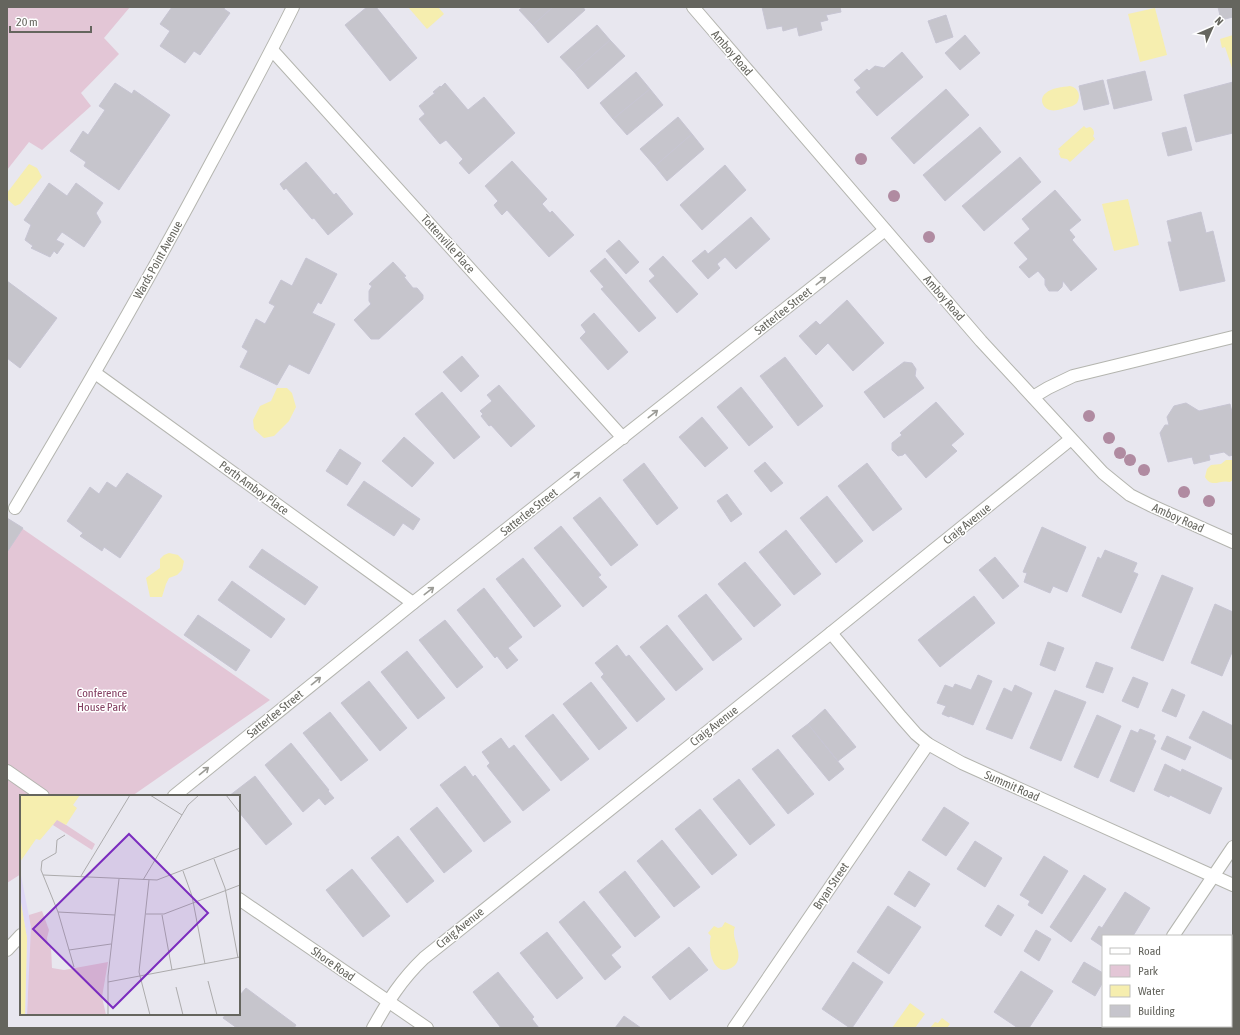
<svg xmlns="http://www.w3.org/2000/svg" width="1240" height="1035" font-family="'Asap Condensed',sans-serif">
  <rect width="100%" height="100%" fill="#e8e7ef"/>
  <!-- green -->
  <g fill="#e3c6d6">
    <polygon points="7,7 130,7 104,38 119,54 81,93 91,106 42,150 29,142 7,170"/>
    <polygon points="7,518 270,700 132,796 21,796 21,874 7,883"/>
  </g>
  <!-- water -->
  <g fill="#f6eeaf">
    <polygon points="408,7 438,7 444,14 427,29"/>
    <polygon points="1155,8 1167,55 1140,62 1128,14"/>
    <polygon points="1233,35 1233,68 1232,68 1225,47 1222,48 1220,39"/>
    <path d="M1070,86C1079,88 1081,96 1077,103C1073,107 1067,107 1062,109C1058,110 1054,111 1050,110C1042,108 1039,98 1046,93C1051,88 1063,87 1070,86Z"/>
    <path d="M1084,126L1086,128L1090,127C1094,129 1095,133 1093,136L1095,139L1070,162L1067,159L1061,158L1059,154L1060,151L1058,149Z"/>
    <polygon points="29,164 37,168 42,177 20,204 15,206 8,200 7,193"/>
    <polygon points="1128,199 1139,245 1114,251 1102,204"/>
    <polygon points="277,388 287,388 292,393 296,407 289,421 274,436 264,438 254,429 253,420 260,406 271,401"/>
    <path d="M1226,460H1233V480L1230,482C1220,479 1212,489 1205,477L1207,469L1211,465L1221,464Z"/>
    <polygon points="169,553 178,555 184,561 182,570 177,575 169,578 166,584 162,597 150,597 146,578 160,568 160,559 164,555"/>
    <path d="M725,922L735,927C730,938 744,953 736,964C734,967 730,969 725,970C711,970 708,946 711,936L708,933L714,926L718,928L722,927Z"/>
    <polygon points="910,1003 925,1014 915,1028 892,1028"/>
    <polygon points="942,1018 950,1024 947,1028 930,1028 935,1022 938,1023"/>
  </g>
  <!-- building -->
  <g fill="#c6c5cc" stroke="#c7c5d3">
    <polygon points="172,7 225,7 224,9 230,13 200,55 194,51 185,63 160,46 170,31 160,24"/>
    <polygon points="367,7 376,7 417,58 390,81 345,25"/>
    <polygon points="523,7 553,7 533,25 519,10"/>
    <polygon points="553,7 583,7 585,10 548,43 533,25"/>
    <polygon points="762,7 840,7 841,12 826,15 828,20 820,22 822,30 799,36 797,27 783,31 782,26 767,29"/>
    <polygon points="1218,7 1233,7 1233,17 1221,20"/>
    <polygon points="946,15 953,37 936,43 928,21"/>
    <polygon points="597,25 610,40 574,72 560,57"/>
    <polygon points="965,35 980,53 960,70 945,53"/>
    <polygon points="610,40 625,56 588,89 574,72"/>
    <polygon points="902,52 923,77 877,116 856,92 861,88 854,80 867,69 869,71 875,66 884,68"/>
    <polygon points="1145,71 1152,100 1114,109 1107,80"/>
    <polygon points="636,72 650,89 613,119 600,103"/>
    <polygon points="1103,80 1109,104 1084,110 1079,86"/>
    <polygon points="1233,82 1233,133 1196,142 1184,95"/>
    <polygon points="115,83 132,94 134,90 170,115 119,190 84,166 86,162 70,151 83,131 88,135 105,110 99,106"/>
    <polygon points="445,83 468,110 484,97 515,133 469,174 459,163 463,159 446,140 440,144 419,119 425,114 419,106 435,93 433,92 440,86 441,87"/>
    <polygon points="650,89 663,105 627,135 613,119"/>
    <polygon points="946,89 969,115 914,164 891,138"/>
    <polygon points="678,117 692,134 655,166 640,149"/>
    <polygon points="980,127 1001,152 945,201 923,175"/>
    <polygon points="1186,127 1192,150 1168,156 1162,133"/>
    <polygon points="692,134 704,149 667,181 655,166"/>
    <polygon points="1020,157 1041,182 984,231 962,206"/>
    <polygon points="512,161 547,199 542,204 550,213 552,211 574,235 549,257 507,210 502,215 496,208 494,205 498,201 485,186"/>
    <polygon points="306,162 334,195 336,193 353,214 328,235 314,218 312,219 286,188 284,190 280,184"/>
    <polygon points="725,165 746,190 702,230 680,205"/>
    <polygon points="49,183 67,196 76,183 103,203 96,213 101,222 84,247 62,232 56,240 64,244 57,254 54,251 50,257 31,248 33,246 25,240 31,225 24,220"/>
    <polygon points="1055,190 1081,220 1069,230 1075,237 1072,240 1097,269 1071,291 1063,281 1062,287 1058,291 1049,291 1045,285 1045,279 1038,271 1029,278 1019,267 1028,259 1014,243 1030,229 1022,219"/>
    <polygon points="1201,212 1206,233 1213,231 1225,281 1180,291 1168,242 1172,242 1167,221"/>
    <polygon points="751,217 770,239 736,269 725,257 717,264 720,268 708,279 692,261 705,250 708,254"/>
    <polygon points="619,240 639,262 626,274 606,251"/>
    <polygon points="663,256 698,294 677,313 649,281 655,276 649,269"/>
    <polygon points="306,258 337,274 321,304 318,302 312,313 335,324 309,374 289,364 277,385 240,367 248,351 242,347 256,319 265,324 275,306 269,303 281,280 292,286"/>
    <polygon points="605,258 656,318 639,332 601,289 604,287 590,271"/>
    <polygon points="393,262 406,276 404,277 413,288 417,288 423,295 423,299 379,339 371,339 354,320 371,304 369,301 369,291 372,286 369,284"/>
    <polygon points="7,281 57,318 20,368 7,358"/>
    <polygon points="847,300 884,343 853,371 828,343 816,355 799,336 816,321 820,325"/>
    <polygon points="594,313 628,352 608,370 580,338 586,332 581,325"/>
    <polygon points="462,356 479,376 461,392 443,372"/>
    <polygon points="785,357 823,406 798,426 760,376"/>
    <polygon points="904,362 912,363 916,369 915,376 924,388 884,418 864,392"/>
    <polygon points="499,385 535,426 511,447 491,425 489,426 481,416 483,414 480,411 492,401 487,395"/>
    <polygon points="741,387 773,427 749,446 717,407"/>
    <polygon points="442,392 480,437 454,459 415,414"/>
    <polygon points="936,402 964,434 951,445 957,451 926,478 905,453 903,455 898,456 892,450 892,443 902,435 900,433"/>
    <polygon points="1186,403 1199,411 1230,404 1233,416 1233,455 1229,456 1224,452 1209,455 1210,460 1194,464 1192,457 1168,462 1160,433 1165,425 1169,425 1167,417 1174,406"/>
    <polygon points="702,417 728,448 705,467 679,437"/>
    <polygon points="404,437 434,463 412,487 382,461"/>
    <polygon points="340,449 361,463 347,485 326,471"/>
    <polygon points="765,462 783,483 771,492 754,471"/>
    <polygon points="644,463 678,508 657,525 623,480"/>
    <polygon points="867,463 902,509 873,531 838,486"/>
    <polygon points="127,473 162,496 120,558 104,547 102,551 80,536 83,533 67,521 90,487 99,494 107,482 116,488"/>
    <polygon points="364,481 420,519 413,530 403,523 394,536 347,505"/>
    <polygon points="727,494 742,514 731,522 717,501"/>
    <polygon points="827,496 863,541 836,563 800,518"/>
    <polygon points="600,497 638,545 611,566 573,518"/>
    <polygon points="7,518 23,528 7,552"/>
    <polygon points="561,526 601,575 598,577 607,587 583,607 534,548"/>
    <polygon points="1042,527 1086,547 1067,592 1053,586 1050,593 1024,582 1027,573 1023,572"/>
    <polygon points="786,530 821,574 794,595 759,552"/>
    <polygon points="262,549 318,587 305,605 249,567"/>
    <polygon points="1105,550 1137,563 1133,572 1138,574 1121,613 1082,596 1098,557 1101,559"/>
    <polygon points="995,557 1019,586 1003,599 979,570"/>
    <polygon points="523,558 561,606 534,627 496,579"/>
    <polygon points="745,562 781,605 754,627 718,584"/>
    <polygon points="1162,575 1193,588 1163,661 1131,648"/>
    <polygon points="232,581 285,619 271,638 218,600"/>
    <polygon points="484,588 522,637 508,648 518,660 507,669 497,656 495,658 457,610"/>
    <polygon points="706,594 742,639 713,661 678,616"/>
    <polygon points="974,596 995,623 940,667 918,640"/>
    <polygon points="1215,604 1233,612 1233,650 1222,676 1191,663"/>
    <polygon points="198,615 250,650 236,671 184,635"/>
    <polygon points="445,620 483,667 457,688 419,640"/>
    <polygon points="667,625 703,669 676,691 640,647"/>
    <polygon points="1048,642 1064,648 1055,671 1040,665"/>
    <polygon points="617,645 626,657 629,655 665,699 637,722 601,677 604,674 595,663"/>
    <polygon points="407,651 445,698 418,719 381,672"/>
    <polygon points="1096,662 1113,668 1103,693 1086,687"/>
    <polygon points="978,675 992,681 973,725 950,716 949,717 942,714 946,706 937,703 945,685 953,688 955,684 971,690"/>
    <polygon points="1133,677 1148,683 1138,708 1122,701"/>
    <polygon points="369,681 407,728 380,751 341,703"/>
    <polygon points="591,682 627,728 599,750 563,704"/>
    <polygon points="1015,685 1032,693 1012,739 986,729 1004,688 1012,692"/>
    <polygon points="1172,689 1185,695 1176,717 1162,711"/>
    <polygon points="1055,690 1086,702 1061,761 1030,748"/>
    <polygon points="825,709 856,747 838,761 808,724"/>
    <polygon points="1203,711 1233,726 1233,760 1189,738"/>
    <polygon points="330,712 368,760 341,781 303,733"/>
    <polygon points="553,714 589,759 561,781 525,736"/>
    <polygon points="1097,715 1121,726 1098,778 1074,767"/>
    <polygon points="808,724 844,769 829,781 792,736"/>
    <polygon points="1140,729 1155,735 1153,739 1156,741 1134,792 1110,781 1131,730 1138,733"/>
    <polygon points="1167,736 1191,747 1185,760 1161,749"/>
    <polygon points="501,738 509,749 514,745 550,790 523,811 487,766 490,763 482,752"/>
    <polygon points="291,743 329,790 328,791 334,798 325,805 319,798 303,812 265,765"/>
    <polygon points="778,749 814,794 788,814 752,769"/>
    <polygon points="1165,764 1181,772 1182,769 1222,788 1210,814 1170,795 1169,797 1154,790"/>
    <polygon points="465,766 473,777 475,775 511,822 484,842 440,785"/>
    <polygon points="255,776 292,824 266,845 239,812 239,796 229,796"/>
    <polygon points="739,779 775,825 750,845 713,799"/>
    <polygon points="437,807 472,851 444,873 410,829"/>
    <polygon points="944,807 969,823 946,856 922,840"/>
    <polygon points="700,809 737,855 712,875 675,829"/>
    <polygon points="398,836 434,881 407,903 371,858"/>
    <polygon points="662,840 700,887 674,907 637,861"/>
    <polygon points="975,841 1002,858 985,887 957,869"/>
    <polygon points="1044,856 1068,871 1042,914 1028,905 1030,901 1020,895"/>
    <polygon points="352,869 390,916 363,937 326,890"/>
    <polygon points="625,871 660,917 635,937 599,892"/>
    <polygon points="909,871 930,884 915,907 894,894"/>
    <polygon points="1084,875 1106,889 1071,942 1050,927"/>
    <polygon points="1125,892 1150,908 1133,936 1103,936 1103,947 1091,939 1099,926 1102,928"/>
    <polygon points="584,901 621,947 611,955 621,967 605,980 559,922"/>
    <polygon points="998,905 1014,915 1001,936 985,926"/>
    <polygon points="888,906 921,927 889,974 857,952"/>
    <polygon points="1036,930 1051,939 1039,961 1024,951"/>
    <polygon points="547,932 583,978 557,999 520,953"/>
    <polygon points="1231,942 1233,943 1233,965 1231,968"/>
    <polygon points="689,947 708,970 670,1000 652,977"/>
    <polygon points="853,962 883,982 852,1028 850,1028 822,1009"/>
    <polygon points="1084,962 1103,973 1103,982 1095,996 1072,982"/>
    <polygon points="1021,971 1053,991 1029,1028 1018,1028 994,1012"/>
    <polygon points="498,972 534,1017 532,1019 539,1028 501,1028 473,992"/>
    <polygon points="1233,986 1233,999 1231,997 1231,989"/>
    <polygon points="246,988 296,1025 294,1028 237,1028 223,1018 226,1014 239,1014 239,994 240,995"/>
    <polygon points="624,1016 641,1028 615,1028"/>
    <polygon points="1183,1026 1206,1026 1209,1028 1182,1028"/>
  </g>
  <g fill="none" stroke-linecap="round" stroke-linejoin="round">
    <defs>
      <g id="minor">
        <polyline points="693,7 981,341 1103,473 1130,495 1150,505 1233,542"/>
        <polyline points="272,50 623,438"/>
        <polyline points="95,373 413,603"/>
        <polyline points="1033,397 1048,388 1073,376 1233,337"/>
        <path d="M15,508C83,394 149,279 211,163C239,111 267,60 293,7"/>
        <polyline points="831,633 901,717 916,734 928,744 962,763 1233,885"/>
        <polyline points="7,771 43,796"/>
        <polyline points="174,796 413,603 885,230"/>
        <polyline points="239,899 427,1028"/>
        <polyline points="1173,936 1233,847"/>
        <polyline points="7,950 21,935"/>
        <path d="M373,1028C388,1001 401,980 424,958L831,633L1071,439"/>
        <polyline points="734,1028 928,744"/>
        <polyline points="1110,1028 1111,1026"/>
      </g>
    </defs>
    <!-- minor casing -->
    <use href="#minor" stroke="#b4b5af" stroke-width="14"/>
    <!-- minor -->
    <use href="#minor" stroke="#fff" stroke-width="12"/>
  </g>
  <!-- trees -->
  <g fill="#b08ba1">
    <circle cx="861" cy="159" r="6"/>
    <circle cx="894" cy="196" r="6"/>
    <circle cx="929" cy="237" r="6"/>
    <circle cx="1089" cy="416" r="6"/>
    <circle cx="1109" cy="438" r="6"/>
    <circle cx="1120" cy="453" r="6"/>
    <circle cx="1130" cy="460" r="6"/>
    <circle cx="1144" cy="470" r="6"/>
    <circle cx="1184" cy="492" r="6"/>
    <circle cx="1209" cy="501" r="6"/>
  </g>
  <!-- one-way arrows -->
  <defs><path id="oneway-shaft" d="M-6 0H5M1.5-3L5.5 0L1.5 3" fill="none" stroke-width="1.6" stroke-linecap="round" stroke-linejoin="round"/></defs>
  <g stroke="#9b9b96">
    <use href="#oneway-shaft" transform="translate(821 281) rotate(-38)"/>
    <use href="#oneway-shaft" transform="translate(653 414) rotate(-38)"/>
    <use href="#oneway-shaft" transform="translate(575 476) rotate(-38)"/>
    <use href="#oneway-shaft" transform="translate(429 591) rotate(-38)"/>
    <use href="#oneway-shaft" transform="translate(316 681) rotate(-39)"/>
    <use href="#oneway-shaft" transform="translate(204 771) rotate(-39)"/>
  </g>
  <g text-anchor="middle" stroke-width="3" stroke-linejoin="round" paint-order="stroke">
    <!-- street labels -->
    <g font-size="12" fill="#65655e" stroke="#fff">
      <text transform="translate(732 53) rotate(49)" y="4">Amboy Road</text>
      <text transform="translate(448 244) rotate(48)" y="4">Tottenville Place</text>
      <text transform="translate(158 260) rotate(-61)" y="4">Wards Point Avenue</text>
      <text transform="translate(944 298) rotate(49)" y="4">Amboy Road</text>
      <text transform="translate(783 311) rotate(-38)" y="4">Satterlee Street</text>
      <text transform="translate(254 488) rotate(36)" y="4">Perth Amboy Place</text>
      <text transform="translate(529 512) rotate(-38)" y="4">Satterlee Street</text>
      <text transform="translate(1178 518) rotate(24)" y="4">Amboy Road</text>
      <text transform="translate(967 524) rotate(-39)" y="4">Craig Avenue</text>
      <text transform="translate(275 714) rotate(-39)" y="4">Satterlee Street</text>
      <text transform="translate(714 726) rotate(-38)" y="4">Craig Avenue</text>
      <text transform="translate(1012 786) rotate(24)" y="4">Summit Road</text>
      <text transform="translate(831 886) rotate(-56)" y="4">Bryan Street</text>
      <text transform="translate(460 928) rotate(-39)" y="4">Craig Avenue</text>
      <text transform="translate(333 964) rotate(35)" y="4">Shore Road</text>
    </g>
    <!-- park labels -->
    <g font-size="12" fill="#833f61" stroke="#fff">
      <text x="102" y="697">Conference<tspan x="102" dy="14">House Park</tspan></text>
    </g>
  </g>
  <!-- overview -->
  <g transform="translate(20 795)">
    <rect width="220" height="220" fill="#e8e7ef"/>
    <path d="M37,24L75,49L72,55L33,30ZM22,116L29,135L27,143L28,151L31,153L32,173L44,175L88,167L82,202L86,220H7L9,120Z" fill="#e3c6d6"/>
    <path d="M0,75L11,132L7,220H5L7,143L0,102Z" fill="#e0d9f7"/>
    <path d="M0,0H60L53,10L57,13L46,30L37,25L20,45L16,44L0,67ZM0,102L7,143L5,220H0Z" fill="#f6eeaf"/>
    <path fill="none" stroke="#acabac" stroke-width="1" d="M130,0L162,20M206,0L220,18M45,40L37,45L36,58L22,66L21,75L38,117L54,172M194,64L205,93L218,163M163,76L172,101L185,169M23,80L137,85L220,53M61,81L110,0M123,85L168,10L179,0M129,85L119,177L130,220M38,117L95,120M126,119H144L220,90M142,120L152,175M49,155L91,149M188,186L197,220M88,187L220,162M156,192L163,220M88,220V181L99,84"/>
    <path fill="#7b2cbf" fill-opacity="0.15" stroke="#7b2cbf" stroke-width="2" d="M109,39L188,118L93,213L13,134Z"/>
    <rect width="220" height="220" fill="none" stroke="#65655e" stroke-width="2"/>
  </g>
  <!-- border -->
  <rect width="1240" height="1035" fill="none" stroke="#65655e" stroke-width="16"/>
  <!-- legend -->
  <rect x="1102" y="935" width="130" height="92" fill="#ffffff" stroke="#c1c1bf"/>
  <rect x="1110" y="948" width="20" height="6" fill="#ffffff" stroke="#c1c1bf"/>
  <text x="1138" y="955" font-size="12" fill="#65655e">Road</text>
  <rect x="1110" y="965" width="20" height="12" fill="#e3c6d6" stroke="#c1c1bf"/>
  <text x="1138" y="975" font-size="12" fill="#65655e">Park</text>
  <rect x="1110" y="985" width="20" height="12" fill="#f6eeaf" stroke="#c1c1bf"/>
  <text x="1138" y="995" font-size="12" fill="#65655e">Water</text>
  <rect x="1110" y="1005" width="20" height="12" fill="#c6c5cc" stroke="#c1c1bf"/>
  <text x="1138" y="1015" font-size="12" fill="#65655e">Building</text>
  <!-- north arrow -->
  <g transform="translate(1212 28) rotate(45)" stroke="#ffffff" stroke-width="3" paint-order="stroke">
  <path d="M0-3L7 15L0 10L-7 15Z" fill="#65655e"/>
  <text y="-6" font-size="11" font-weight="bold" text-anchor="middle" fill="#65655e">N</text>
  </g>
  <!-- scale -->
  <path d="M10 26v6h81v-6" fill="none" stroke="#65655e" stroke-width="2"/>
  <text x="16" y="26" font-size="12" fill="#65655e" stroke="#ffffff" stroke-width="3" paint-order="stroke">20 m</text>
</svg>
